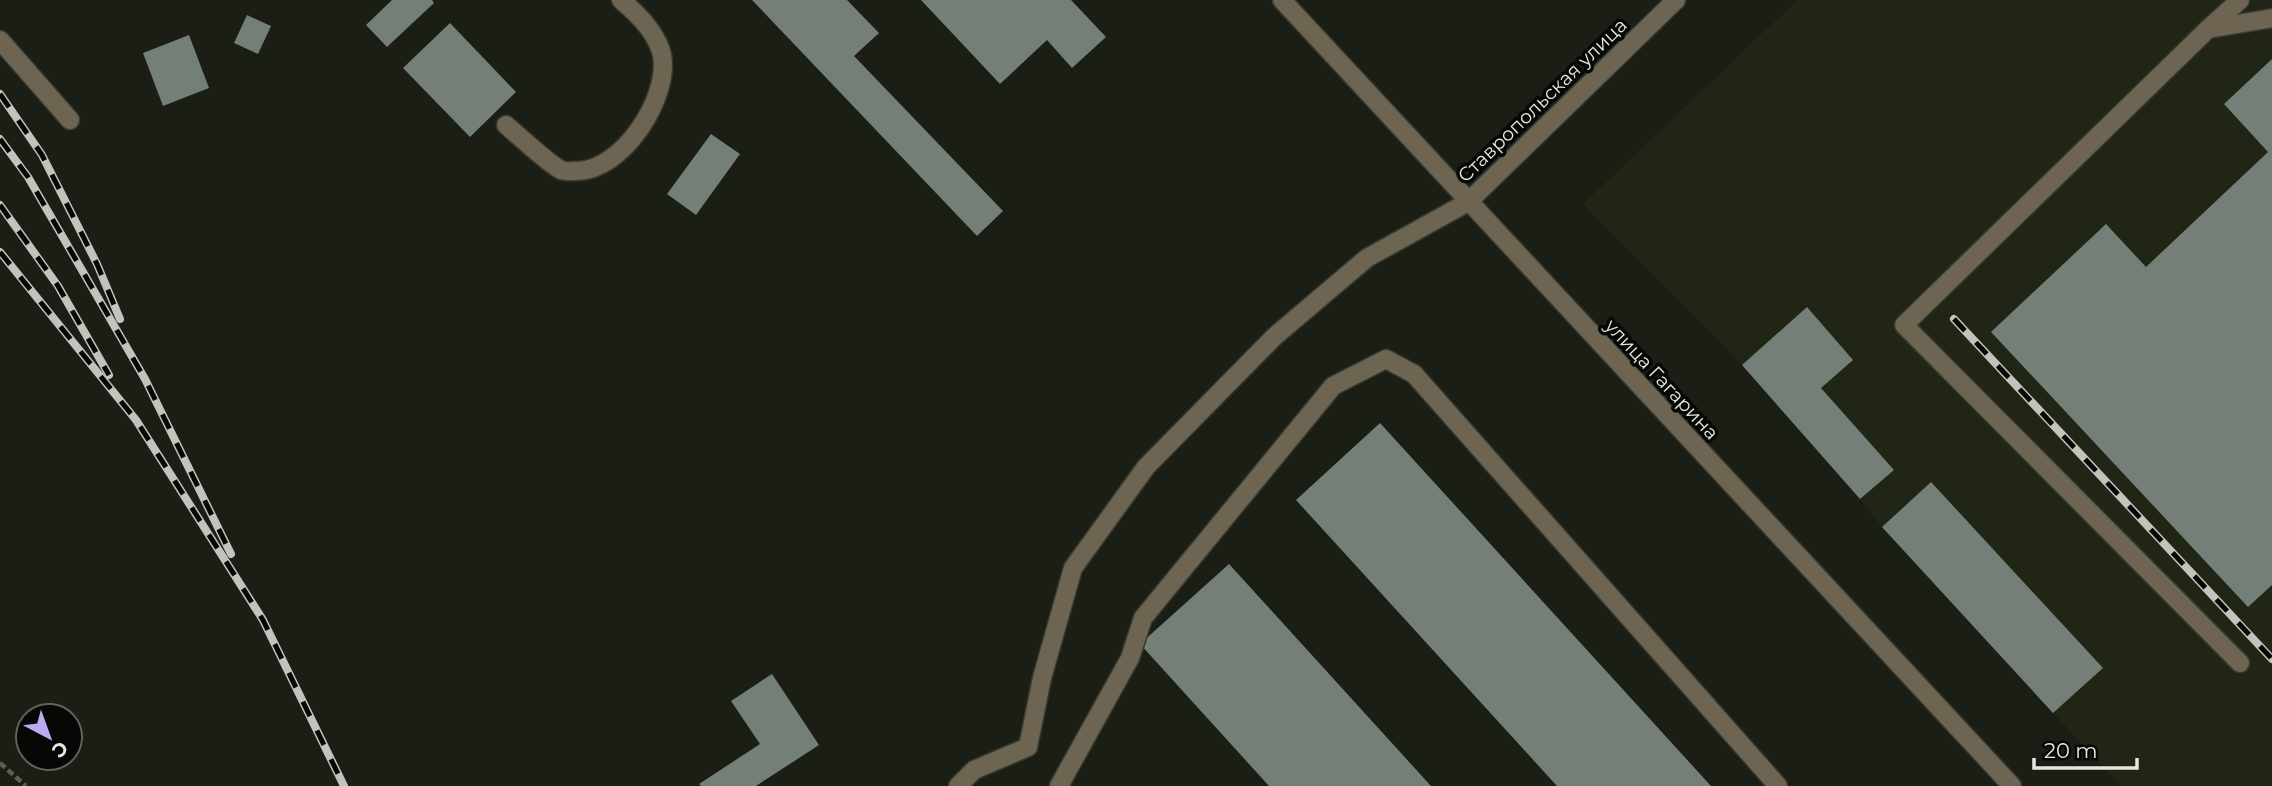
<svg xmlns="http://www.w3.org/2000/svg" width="2272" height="786" font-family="Montserrat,sans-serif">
  <rect width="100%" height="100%" fill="#1b1e15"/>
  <!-- built -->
  <polygon fill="#202516" points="1797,0 2272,0 2272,786 2121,786 1882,527 1860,499 1742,365 1583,204"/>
  <!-- building -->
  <g fill="#737f77">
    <polygon points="392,0 432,0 434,3 387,47 366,25"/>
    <polygon points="752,0 847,0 879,33 854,56 1003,211 977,236"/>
    <polygon points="921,0 1071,0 1106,37 1072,68 1047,40 1000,84"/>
    <polygon points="247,15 271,26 258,54 234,43"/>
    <polygon points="450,23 516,92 470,137 403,68"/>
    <polygon points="189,35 209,88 163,106 143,53"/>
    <polygon points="2272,59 2272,585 2248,607 1991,332 2106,224 2146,267 2268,152 2224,104"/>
    <polygon points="711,134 740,154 696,215 667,194"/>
    <polygon points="1807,307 1853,360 1821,388 1894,470 1860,499 1742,365"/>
    <polygon points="1380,423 1711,786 1557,786 1296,500"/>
    <polygon points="1931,482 2103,668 2053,713 1882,527"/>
    <polygon points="1229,564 1431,786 1269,786 1140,644"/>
    <polygon points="772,674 819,745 756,786 701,786 699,784 760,744 731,701"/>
  </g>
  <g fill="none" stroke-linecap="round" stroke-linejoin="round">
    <defs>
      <g id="minor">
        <polyline points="1282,0 2012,786"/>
        <polyline points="2209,28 2240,0"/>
        <polyline points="0,40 70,120"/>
        <path d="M506,125C518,135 550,165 561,170C565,172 573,171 577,171C622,171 670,98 662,55C657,33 638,14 621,0"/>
        <polyline points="2240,663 1904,325 2208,29 2272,18"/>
        <polyline points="958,786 974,770 1028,747 1042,678 1073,568 1146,467 1274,337 1367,258 1468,202 1676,0"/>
        <polyline points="1059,786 1130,658 1143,618 1333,386 1386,359 1414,374 1778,786"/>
      </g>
    </defs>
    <!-- minor casing -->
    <use href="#minor" stroke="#373a32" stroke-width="21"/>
    <!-- path -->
    <polyline stroke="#5b5e56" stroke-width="4.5" stroke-dasharray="7 3.5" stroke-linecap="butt" points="0,763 26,786"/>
    <!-- minor -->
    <use href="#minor" stroke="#6d6552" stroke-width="18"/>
    <defs>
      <g id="rail">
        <polyline points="0,94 42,155 97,264 120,319"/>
        <polyline points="0,139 28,177 145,379 231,554"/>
        <polyline points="0,205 58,286 109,375"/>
        <polyline points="0,252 136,420 263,620 344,786"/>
        <polyline points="1954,319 2272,659"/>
      </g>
    </defs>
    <!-- rail casing -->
    <use href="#rail" stroke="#c1c3bc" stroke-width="8"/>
    <!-- rail -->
    <use href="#rail" stroke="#060805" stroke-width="5" stroke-dasharray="16" stroke-linecap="butt"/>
  </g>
  <g text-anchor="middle" stroke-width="7" stroke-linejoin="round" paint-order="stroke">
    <!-- street labels -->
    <g font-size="19" fill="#e6e8e2" stroke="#060805">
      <text transform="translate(1542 100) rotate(-44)" y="7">Ставропольская улица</text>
      <text transform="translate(1662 379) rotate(47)" y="7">улица Гагарина</text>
    </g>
  </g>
  <!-- north arrow -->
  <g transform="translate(49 737) rotate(139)"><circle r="33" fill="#060805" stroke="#60625d" stroke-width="2"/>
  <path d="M0-5L12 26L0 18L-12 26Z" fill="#bea9f4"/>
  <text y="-10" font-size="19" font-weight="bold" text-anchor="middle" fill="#e6e8e2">С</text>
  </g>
  <!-- scale -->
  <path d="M2034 758v10h103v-10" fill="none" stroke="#e6e8e2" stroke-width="3.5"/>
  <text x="2044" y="758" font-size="21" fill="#e6e8e2" stroke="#060805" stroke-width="5" paint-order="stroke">20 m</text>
</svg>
